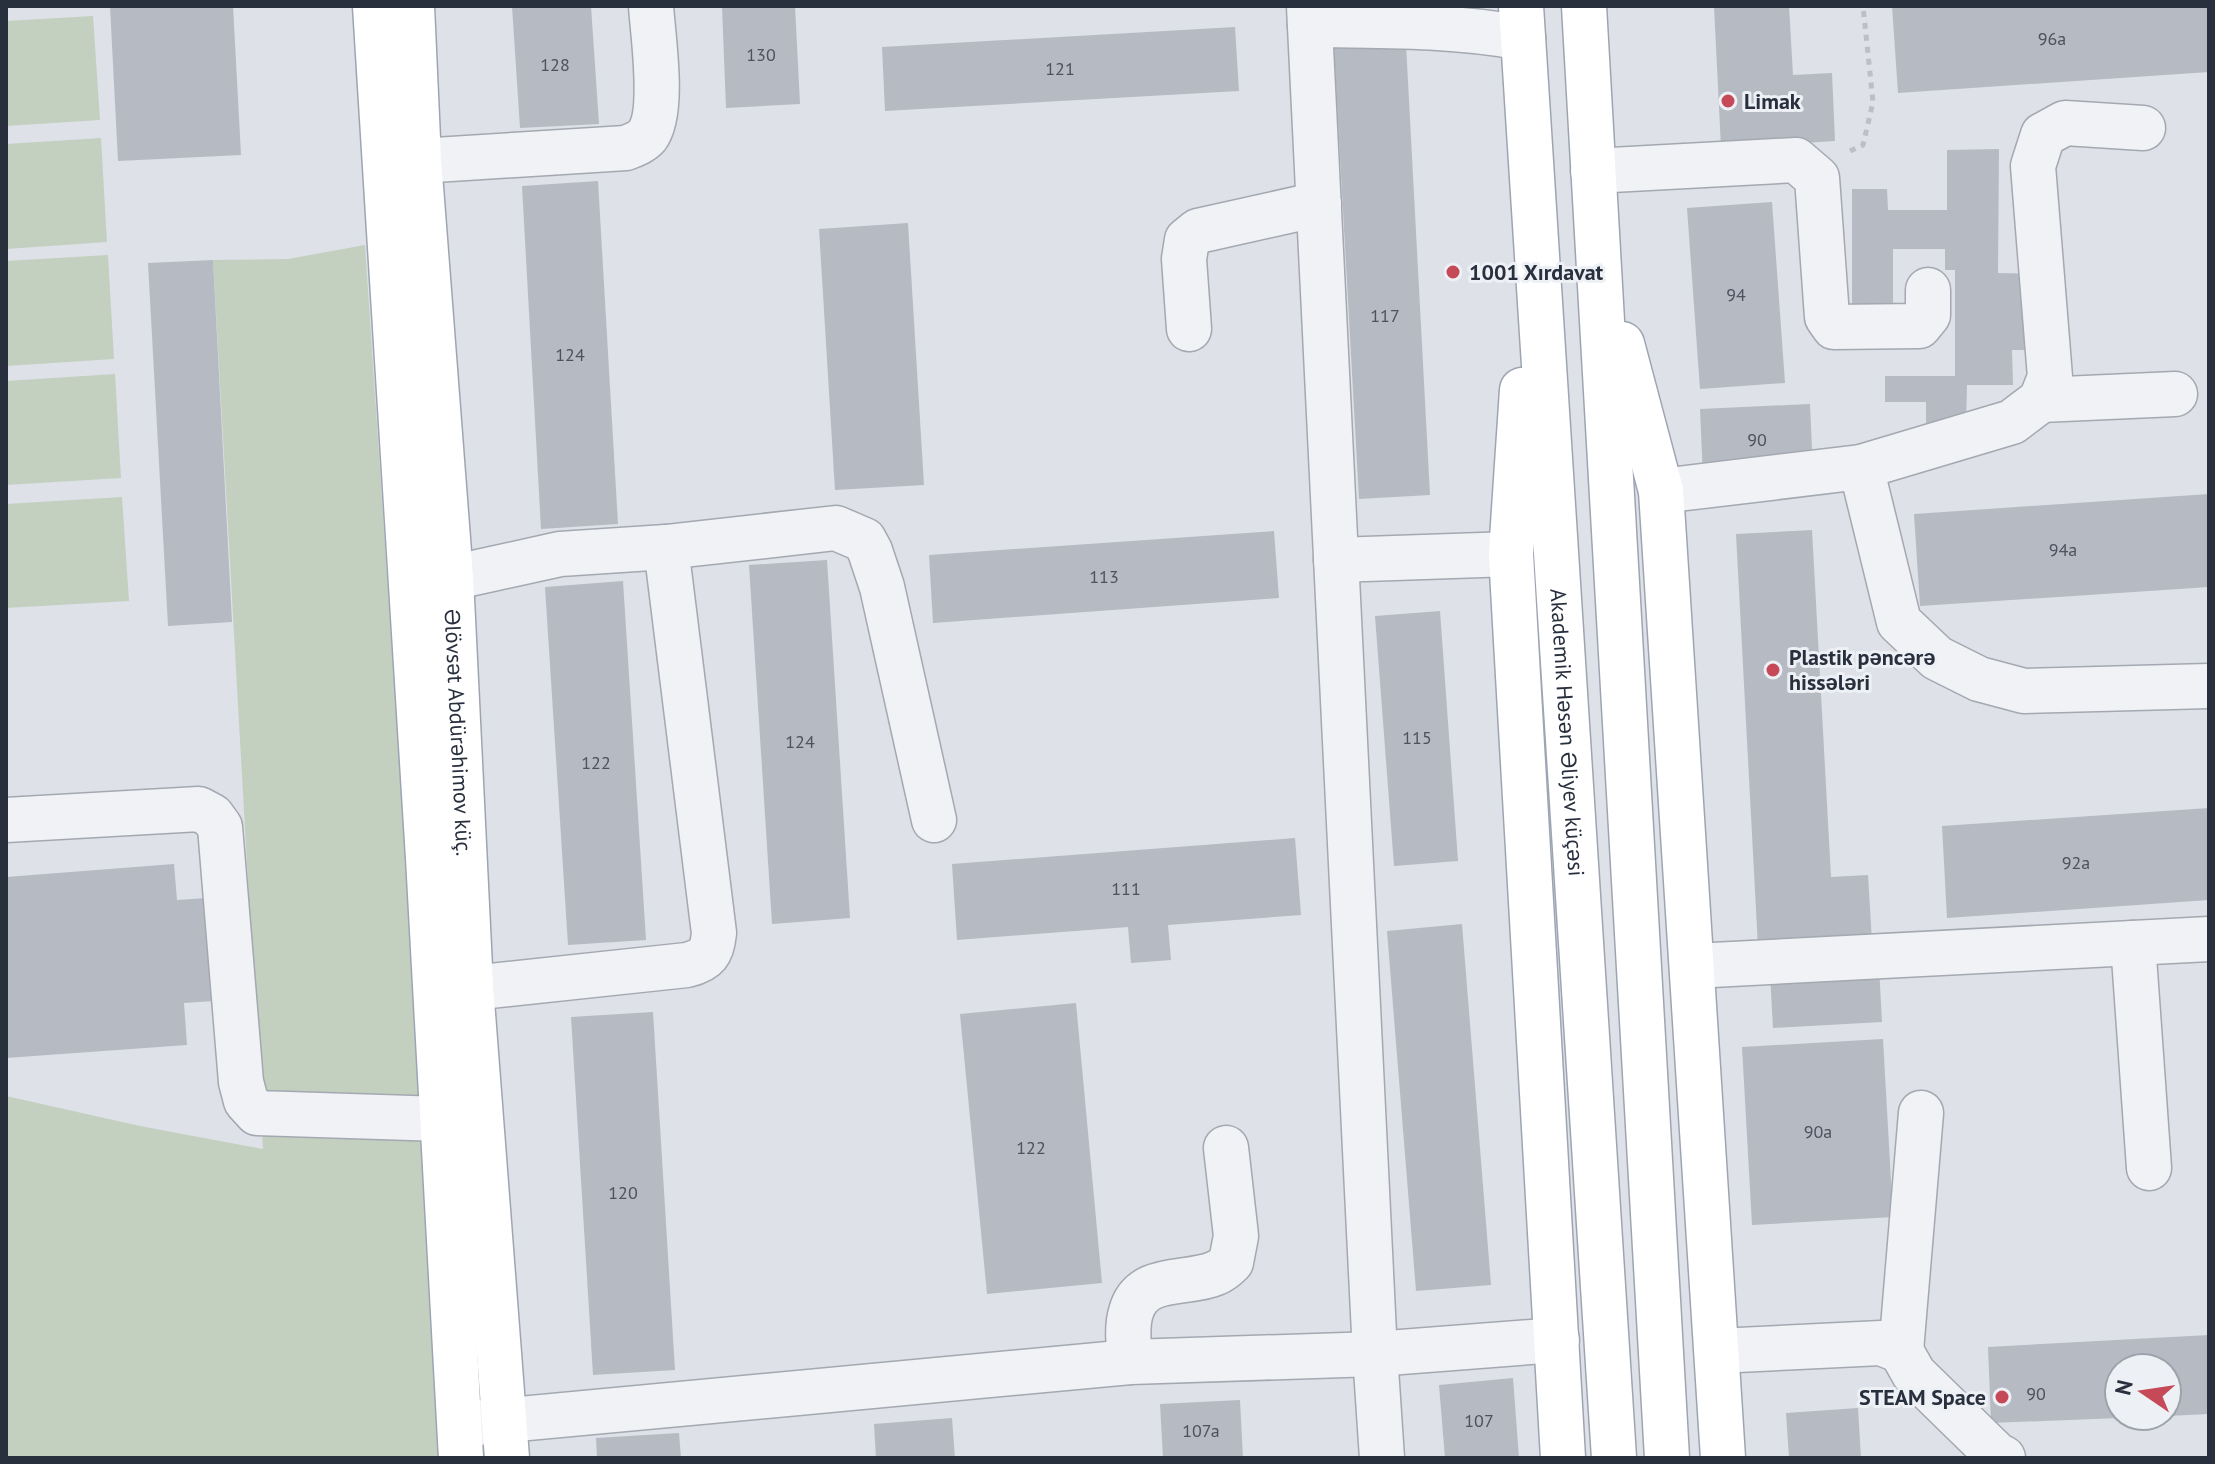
<svg xmlns="http://www.w3.org/2000/svg" width="2215" height="1464" font-family="'PT Sans',sans-serif">
  <rect width="100%" height="100%" fill="#dee1e7"/>
  <!-- green -->
  <g fill="#c3d0c0">
    <polygon points="93,16 100,120 6,126 6,21"/>
    <polygon points="101,138 107,242 6,249 6,144"/>
    <polygon points="365,245 422,1099 439,1458 6,1458 6,1096 140,1126 263,1149 213,260 288,259"/>
    <polygon points="108,255 114,359 6,366 6,261"/>
    <polygon points="115,374 121,478 6,485 6,381"/>
    <polygon points="122,497 129,601 6,608 6,504"/>
  </g>
  <!-- building -->
  <g fill="#b6bac3">
    <polygon points="110,6 233,6 241,155 118,161"/>
    <polygon points="512,6 591,6 599,124 520,128"/>
    <polygon points="722,6 795,6 800,104 726,108"/>
    <polygon points="1714,6 1789,6 1793,75 1832,73 1835,141 1721,148"/>
    <polygon points="1892,6 2209,6 2209,72 1898,93"/>
    <polygon points="1235,27 1239,91 885,111 882,47"/>
    <polygon points="1406,44 1430,495 1359,499 1334,48"/>
    <polygon points="1999,149 1998,273 2041,274 2041,350 2012,350 2013,385 1967,385 1966,423 1926,423 1926,402 1885,402 1885,376 1955,376 1955,270 1945,270 1945,249 1893,249 1893,306 1852,306 1852,189 1887,189 1888,210 1947,210 1947,150"/>
    <polygon points="598,181 618,524 541,529 522,186"/>
    <polygon points="1772,202 1785,383 1700,389 1687,208"/>
    <polygon points="908,223 924,485 835,490 819,229"/>
    <polygon points="213,260 232,622 168,626 148,263"/>
    <polygon points="1810,404 1813,471 1703,477 1700,409"/>
    <polygon points="2209,494 2209,587 1920,606 1914,514"/>
    <polygon points="1812,530 1831,877 1868,875 1872,941 1758,947 1736,534"/>
    <polygon points="1274,531 1279,598 933,623 929,555"/>
    <polygon points="827,560 850,918 772,924 749,565"/>
    <polygon points="623,581 646,940 568,945 545,587"/>
    <polygon points="1440,611 1458,861 1394,866 1375,616"/>
    <polygon points="2209,808 2209,900 1947,918 1942,826"/>
    <polygon points="1295,838 1301,915 1168,925 1171,960 1131,963 1128,927 957,940 952,864"/>
    <polygon points="174,864 177,900 222,897 229,1000 184,1003 187,1045 6,1058 6,877"/>
    <polygon points="1462,924 1491,1285 1416,1291 1387,931"/>
    <polygon points="1879,967 1882,1022 1773,1028 1770,974"/>
    <polygon points="1076,1003 1102,1283 987,1294 960,1014"/>
    <polygon points="653,1012 675,1370 593,1375 571,1017"/>
    <polygon points="1883,1039 1893,1217 1752,1225 1742,1047"/>
    <polygon points="2209,1335 2209,1414 2167,1416 2167,1368 2119,1368 2119,1418 1991,1423 1988,1347"/>
    <polygon points="1513,1378 1519,1458 1445,1458 1439,1385"/>
    <polygon points="1240,1400 1243,1458 1163,1458 1160,1404"/>
    <polygon points="1858,1408 1861,1458 1789,1458 1786,1413"/>
    <polygon points="952,1418 955,1458 876,1458 874,1424"/>
    <polygon points="679,1433 681,1458 597,1458 596,1438"/>
  </g>
  <g fill="none" stroke-linecap="round" stroke-linejoin="round">
    <defs>
      <g id="minor">
        <polyline points="1309,6 1375,1354 1382,1458"/>
        <path d="M1310,25C1382,26 1453,25 1523,38"/>
        <path d="M419,161L626,148C633,145 642,142 647,136C665,112 653,37 651,6"/>
        <polyline points="1593,171 1796,160 1817,178 1827,317 1834,327 1919,326 1928,315 1928,290"/>
        <polyline points="1189,329 1184,259 1187,240 1198,231 1319,204"/>
        <polyline points="2041,400 2175,394"/>
        <polyline points="1861,467 1899,622 1937,658 1979,679 2024,691 2209,686"/>
        <polyline points="1661,491 1861,467 2012,422 2041,400 2050,377 2033,166 2043,135 2065,123 2143,128"/>
        <polyline points="1336,560 1511,554"/>
        <polyline points="451,578 560,554 666,547 836,528 864,540 870,551 882,587 934,820"/>
        <polyline points="6,820 199,809 212,816 220,827 241,1082 246,1101 257,1113 442,1119"/>
        <polyline points="2133,943 2149,1168"/>
        <polyline points="1693,966 2209,939"/>
        <path d="M471,988L687,965C707,960 712,953 714,933L666,547"/>
        <polyline points="1717,1351 1881,1343 1901,1351 1914,1374 1997,1455 2003,1458"/>
        <polyline points="1901,1351 1921,1113"/>
        <path d="M1130,1362C1129,1346 1126,1328 1131,1312C1142,1273 1187,1286 1216,1273C1221,1271 1227,1266 1231,1262L1236,1236L1226,1148"/>
        <polyline points="465,1424 1130,1362 1375,1354 1557,1340"/>
      </g>
      <g id="major">
        <polyline points="375,6 428,858 461,1458"/>
        <path id="s1" d="M412,6L419,161L451,578L471,988L507,1458"/>
        <path id="s2" d="M1521,6L1614,1458"/>
        <polyline points="1584,6 1667,1458"/>
        <polyline points="1622,344 1661,491 1723,1458"/>
        <polyline points="1522,390 1511,554 1563,1458"/>
      </g>
    </defs>
    <!-- minor casing -->
    <use href="#minor" stroke="#a4a8b1" stroke-width="47"/>
    <!-- major casing -->
    <use href="#major" stroke="#9ea5b2" stroke-width="47"/>
    <!-- path -->
    <polyline stroke="#bcbfc5" stroke-width="5" stroke-dasharray="6 6" stroke-linecap="butt" points="1850,151 1863,145 1873,102 1863,6"/>
    <!-- minor -->
    <use href="#minor" stroke="#f0f2f5" stroke-width="44"/>
    <!-- major -->
    <use href="#major" stroke="#fff" stroke-width="44"/>
  </g>
  <!-- markers -->
  <g fill="#c64958" stroke="#edf0f5" stroke-width="3">
    <circle cx="1728" cy="101" r="8"/>
    <circle cx="1453" cy="272" r="8"/>
    <circle cx="1773" cy="670" r="8"/>
    <circle cx="2002" cy="1397" r="8"/>
  </g>
  <g text-anchor="middle" stroke-width="6" stroke-linejoin="round" paint-order="stroke">
    <!-- number labels -->
    <g font-size="18" fill="#4c525e">
      <text x="2052" y="45">96a</text>
      <text x="761" y="61">130</text>
      <text x="555" y="71">128</text>
      <text x="1060" y="75">121</text>
      <text x="1736" y="301">94</text>
      <text x="1385" y="322">117</text>
      <text x="570" y="361">124</text>
      <text x="1757" y="446">90</text>
      <text x="2063" y="556">94a</text>
      <text x="1104" y="583">113</text>
      <text x="1417" y="744">115</text>
      <text x="800" y="748">124</text>
      <text x="596" y="769">122</text>
      <text x="2076" y="869">92a</text>
      <text x="1126" y="895">111</text>
      <text x="1818" y="1138">90a</text>
      <text x="1031" y="1154">122</text>
      <text x="623" y="1199">120</text>
      <text x="2036" y="1400">90</text>
      <text x="1479" y="1427">107</text>
      <text x="1201" y="1437">107a</text>
    </g>
    <!-- poi labels -->
    <g font-size="22" font-weight="bold" fill="#282f3d" stroke="#edf0f5" text-anchor="start">
      <text x="1744" y="109">Limak</text>
      <text x="1469" y="280">1001 Xırdavat</text>
      <text x="1789" y="665">Plastik pəncərə<tspan x="1789" dy="25">hissələri</tspan></text>
      <text x="1986" y="1405" text-anchor="end">STEAM Space</text>
    </g>
    <!-- street labels -->
    <g font-size="22" fill="#282f3d" stroke="#edf0f5">
      <text dy="8" stroke="none"><textPath href="#s1" startOffset="728">Əlövsət Abdürəhimov küç.</textPath></text>
      <text dy="8" stroke="none"><textPath href="#s2" startOffset="728">Akademik Həsən Əliyev küçəsi</textPath></text>
    </g>
  </g>
  <!-- border -->
  <rect width="2215" height="1464" fill="none" stroke="#282f3d" stroke-width="16"/>
  <!-- north arrow -->
  <g transform="translate(2143 1392) rotate(283)"><circle r="38" fill="#edf0f5" stroke="#9ea3ab" stroke-width="2"/>
  <path d="M0-6L14 30L0 20L-14 30Z" fill="#c64958"/>
  <text y="-12" font-size="22" font-weight="bold" text-anchor="middle" fill="#282f3d">N</text>
  </g>
</svg>
